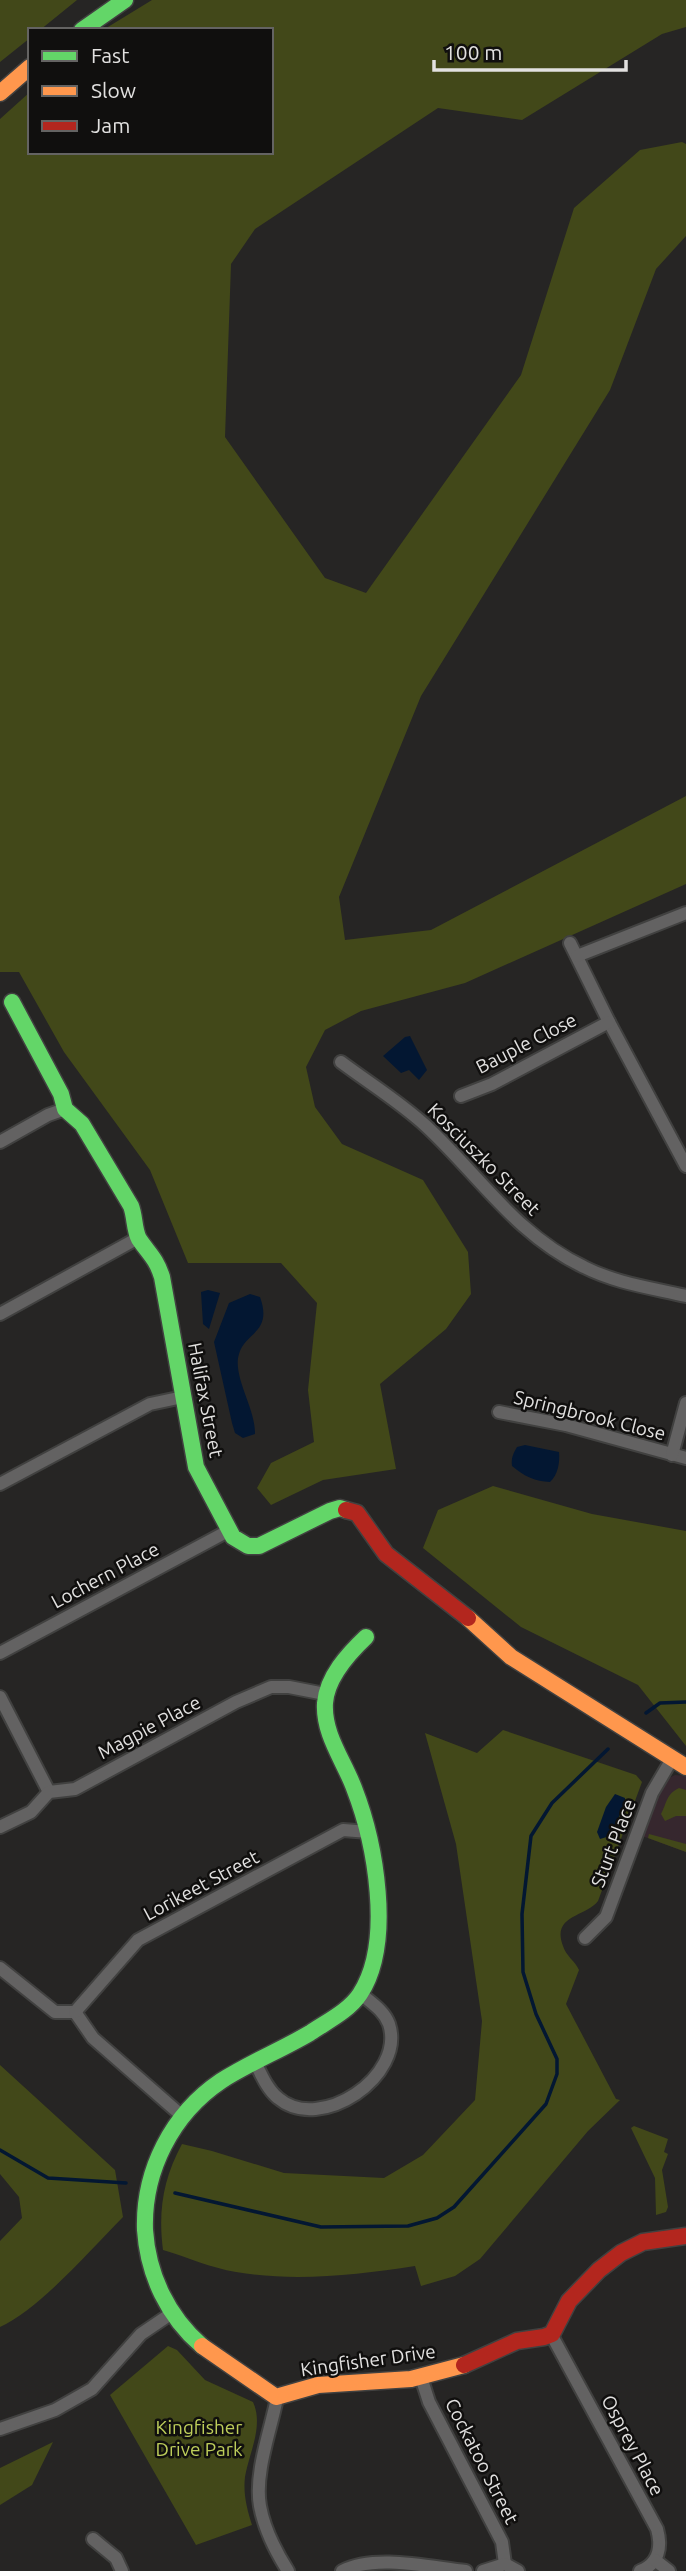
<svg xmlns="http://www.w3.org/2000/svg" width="686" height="2571" font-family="Ubuntu,sans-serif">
  <rect width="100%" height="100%" fill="#262524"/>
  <!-- commercial -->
  <polygon fill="#36272e" points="675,1775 686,1776 686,1852 642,1836 659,1791 665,1780"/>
  <!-- green -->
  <g fill="#424819">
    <polygon points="0,0 77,0 40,30 30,30 30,38 0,62"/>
    <polygon points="152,0 686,0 686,27 662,34 522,120 438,108 255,229 231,264 225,437 325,578 366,593 521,375 574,208 640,150 682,142 686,144 686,236 656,269 610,390 421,696 339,897 345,940 431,930 686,796 686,884 465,983 361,1011 325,1030 306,1067 315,1107 342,1144 423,1180 468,1252 471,1294 446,1329 380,1384 396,1469 323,1480 271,1505 257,1488 271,1463 314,1442 308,1390 317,1303 281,1263 188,1263 150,1170 64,1052 19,972 0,972 0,119 30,92 30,152 271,152 271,30 103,30"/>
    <polygon points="493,1486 592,1514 686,1531 686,1746 638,1685 521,1627 423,1548 438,1510"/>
    <path d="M503,1730L636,1775L642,1782L598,1901C586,1917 551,1915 563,1946C566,1956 575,1961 579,1970L566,2004L616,2099L620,2100L588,2131L480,2259L455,2276L421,2286L415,2266C356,2275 295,2282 236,2272C211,2268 187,2257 163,2250C158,2211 163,2179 182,2144L212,2151L284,2173L384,2178L423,2155L475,2100L482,2021L456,1844L425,1733L477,1753Z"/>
    <path d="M679,1788L686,1790V1816H676L665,1821L661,1814C667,1803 666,1794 679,1788Z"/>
    <polygon points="649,1834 686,1844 686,1852 648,1838"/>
    <path d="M0,2065L115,2170L123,2217C91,2249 40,2309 0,2327V2241L22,2218L19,2197L0,2174Z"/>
    <polygon points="634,2126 668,2139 664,2152 668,2154 662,2170 668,2207 666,2212 656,2215 655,2178 631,2128"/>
    <path d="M168,2346L177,2350L205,2380L253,2402C264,2426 249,2453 245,2477C243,2494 247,2509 252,2525L196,2545L110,2395Z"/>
    <polygon points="53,2442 32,2485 0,2505 0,2468"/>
  </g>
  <!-- water -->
  <g fill="#031732">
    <polygon points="410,1036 427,1070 419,1080 409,1070 401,1073 383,1056 405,1037"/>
    <polygon points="208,1290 220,1293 209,1329 203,1324 201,1292"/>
    <path d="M250,1294L260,1297C273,1333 245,1332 239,1354C232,1376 256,1409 255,1434L243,1438L235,1433L232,1423L214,1342L229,1303Z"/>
    <path d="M525,1445L559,1452C560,1462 558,1475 550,1482C535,1481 525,1477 512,1466C511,1458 513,1454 517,1447Z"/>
    <polygon points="615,1794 625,1798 625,1804 610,1836 600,1839 597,1832 606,1807"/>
  </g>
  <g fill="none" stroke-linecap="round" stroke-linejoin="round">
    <!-- stream -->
    <g stroke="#031732" stroke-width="3.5">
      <polyline points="646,1713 660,1703 686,1702"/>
      <polyline points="0,2150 48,2178 126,2183"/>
      <polyline points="175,2193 321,2227 408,2226 437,2218 454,2207 546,2104 557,2074 557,2059 536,2014 523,1972 522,1914 531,1836 552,1803 608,1749"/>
    </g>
    <defs>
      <g id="street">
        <polyline points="570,943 609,1022 686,1166"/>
        <polyline points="577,956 686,913"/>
        <path d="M341,1062C369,1083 400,1102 426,1126C479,1175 516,1235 584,1267C615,1283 652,1288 686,1296"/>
        <polyline points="461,1096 492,1084 609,1022"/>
        <polyline points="0,1142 48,1115 65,1109"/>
        <polyline points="0,1314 138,1238"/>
        <polyline points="499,1412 566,1425 686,1458"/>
        <polyline points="672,1455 686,1403"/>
        <polyline points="0,1484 150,1404 183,1397"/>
        <polyline points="0,1653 228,1531"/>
        <polyline points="0,1697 49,1792"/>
        <polyline points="0,1827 31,1812 49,1792 75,1789 236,1702 271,1687 289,1687 325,1694"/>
        <polyline points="585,1938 606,1917 652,1793 672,1759"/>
        <polyline points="0,1968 55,2012 75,2012 93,2038 181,2115"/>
        <polyline points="75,2012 138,1940 343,1830 369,1832"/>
        <path d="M255,2062C261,2074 267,2089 278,2098C320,2134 406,2076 389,2024C384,2010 370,2002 360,1993"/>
        <path d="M551,2334L657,2529C662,2547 659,2564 640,2571"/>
        <polyline points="421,2377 429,2402 502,2542 505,2564"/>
        <path d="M277,2398C271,2429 254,2474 260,2506C264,2528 276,2552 288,2571"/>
        <polyline points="0,2429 55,2410 92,2389 141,2334 172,2313"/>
        <polyline points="93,2539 116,2558 122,2571"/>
        <polyline points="655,2560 669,2571"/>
        <path d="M342,2571C375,2554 429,2567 466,2571"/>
        <polyline points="483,2571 505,2564 518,2571"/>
      </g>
      <g id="fast">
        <polyline points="82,30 125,0"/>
        <path d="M12,1002L61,1094L65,1109L82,1124L131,1206C135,1216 134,1230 139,1239C149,1254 156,1258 162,1277L196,1467L233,1537L248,1546H259L330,1511L340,1508L346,1510"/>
        <path d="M202,2346C168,2317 148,2275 145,2230C143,2171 172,2114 221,2081C249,2063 281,2050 310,2033C326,2022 349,2011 360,1994C394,1942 375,1842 354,1788C344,1761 323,1734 325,1703C327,1677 348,1654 366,1637"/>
      </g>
      <g id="slow">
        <polyline points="0,93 30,67"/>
        <polyline points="468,1618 511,1657 686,1767"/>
        <polyline points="202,2346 276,2397 318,2385 411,2379 464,2365"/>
      </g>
      <g id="jam">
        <polyline points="346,1510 357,1513 386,1554 468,1618"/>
        <polyline points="464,2365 517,2341 544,2337 552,2334 569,2301 599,2270 621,2253 643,2242 686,2236"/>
      </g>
    </defs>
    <!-- street casing -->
    <use href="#street" stroke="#414140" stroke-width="16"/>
    <!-- fast casing -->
    <use href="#fast" stroke="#414140" stroke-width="19"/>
    <!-- slow casing -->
    <use href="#slow" stroke="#414140" stroke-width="19"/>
    <!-- jam casing -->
    <use href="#jam" stroke="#414140" stroke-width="19"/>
    <!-- street -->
    <use href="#street" stroke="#636262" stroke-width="12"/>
    <!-- fast -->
    <use href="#fast" stroke="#63d668" stroke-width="16"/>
    <!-- slow -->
    <use href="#slow" stroke="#ff974d" stroke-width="16"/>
    <!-- jam -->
    <use href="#jam" stroke="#b3261e" stroke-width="16"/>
  </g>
  <g text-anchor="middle" stroke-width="5" stroke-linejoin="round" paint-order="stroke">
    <!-- street labels -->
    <g font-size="19" fill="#e2e1e0" stroke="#100f0e">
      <text transform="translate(526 1043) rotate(-27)" y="7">Bauple Close</text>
      <text transform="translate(484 1159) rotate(45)" y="7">Kosciuszko Street</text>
      <text transform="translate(206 1400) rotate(79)" y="7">Halifax Street</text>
      <text transform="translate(590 1415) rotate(14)" y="7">Springbrook Close</text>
      <text transform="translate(105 1575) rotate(-28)" y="7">Lochern Place</text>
      <text transform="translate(149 1727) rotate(-28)" y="7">Magpie Place</text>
      <text transform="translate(613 1843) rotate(-69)" y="7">Sturt Place</text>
      <text transform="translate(201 1885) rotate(-28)" y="7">Lorikeet Street</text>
      <text transform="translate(368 2360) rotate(-8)" y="7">Kingfisher Drive</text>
      <text transform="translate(633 2445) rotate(62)" y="7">Osprey Place</text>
      <text transform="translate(482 2461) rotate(63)" y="7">Cockatoo Street</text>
    </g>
    <!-- park labels -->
    <g font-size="19" fill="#bdcd5a" stroke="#100f0e">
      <text x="199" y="2434">Kingfisher<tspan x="199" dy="22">Drive Park</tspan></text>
    </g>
  </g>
  <!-- legend -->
  <rect x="28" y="28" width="245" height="126" fill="#100f0e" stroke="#646362" stroke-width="2"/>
  <rect x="42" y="51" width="35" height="10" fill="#63d668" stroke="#646362" stroke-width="2"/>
  <text x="91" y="63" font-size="21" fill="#e2e1e0">Fast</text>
  <rect x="42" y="86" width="35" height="10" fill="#ff974d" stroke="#646362" stroke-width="2"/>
  <text x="91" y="98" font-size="21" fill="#e2e1e0">Slow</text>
  <rect x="42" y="121" width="35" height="10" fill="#b3261e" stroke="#646362" stroke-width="2"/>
  <text x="91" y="133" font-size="21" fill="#e2e1e0">Jam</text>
  <!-- scale -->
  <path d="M434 60v10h192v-10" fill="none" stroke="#e2e1e0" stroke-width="3.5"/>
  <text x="444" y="60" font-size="21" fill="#e2e1e0" stroke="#100f0e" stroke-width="5" paint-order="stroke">100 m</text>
</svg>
